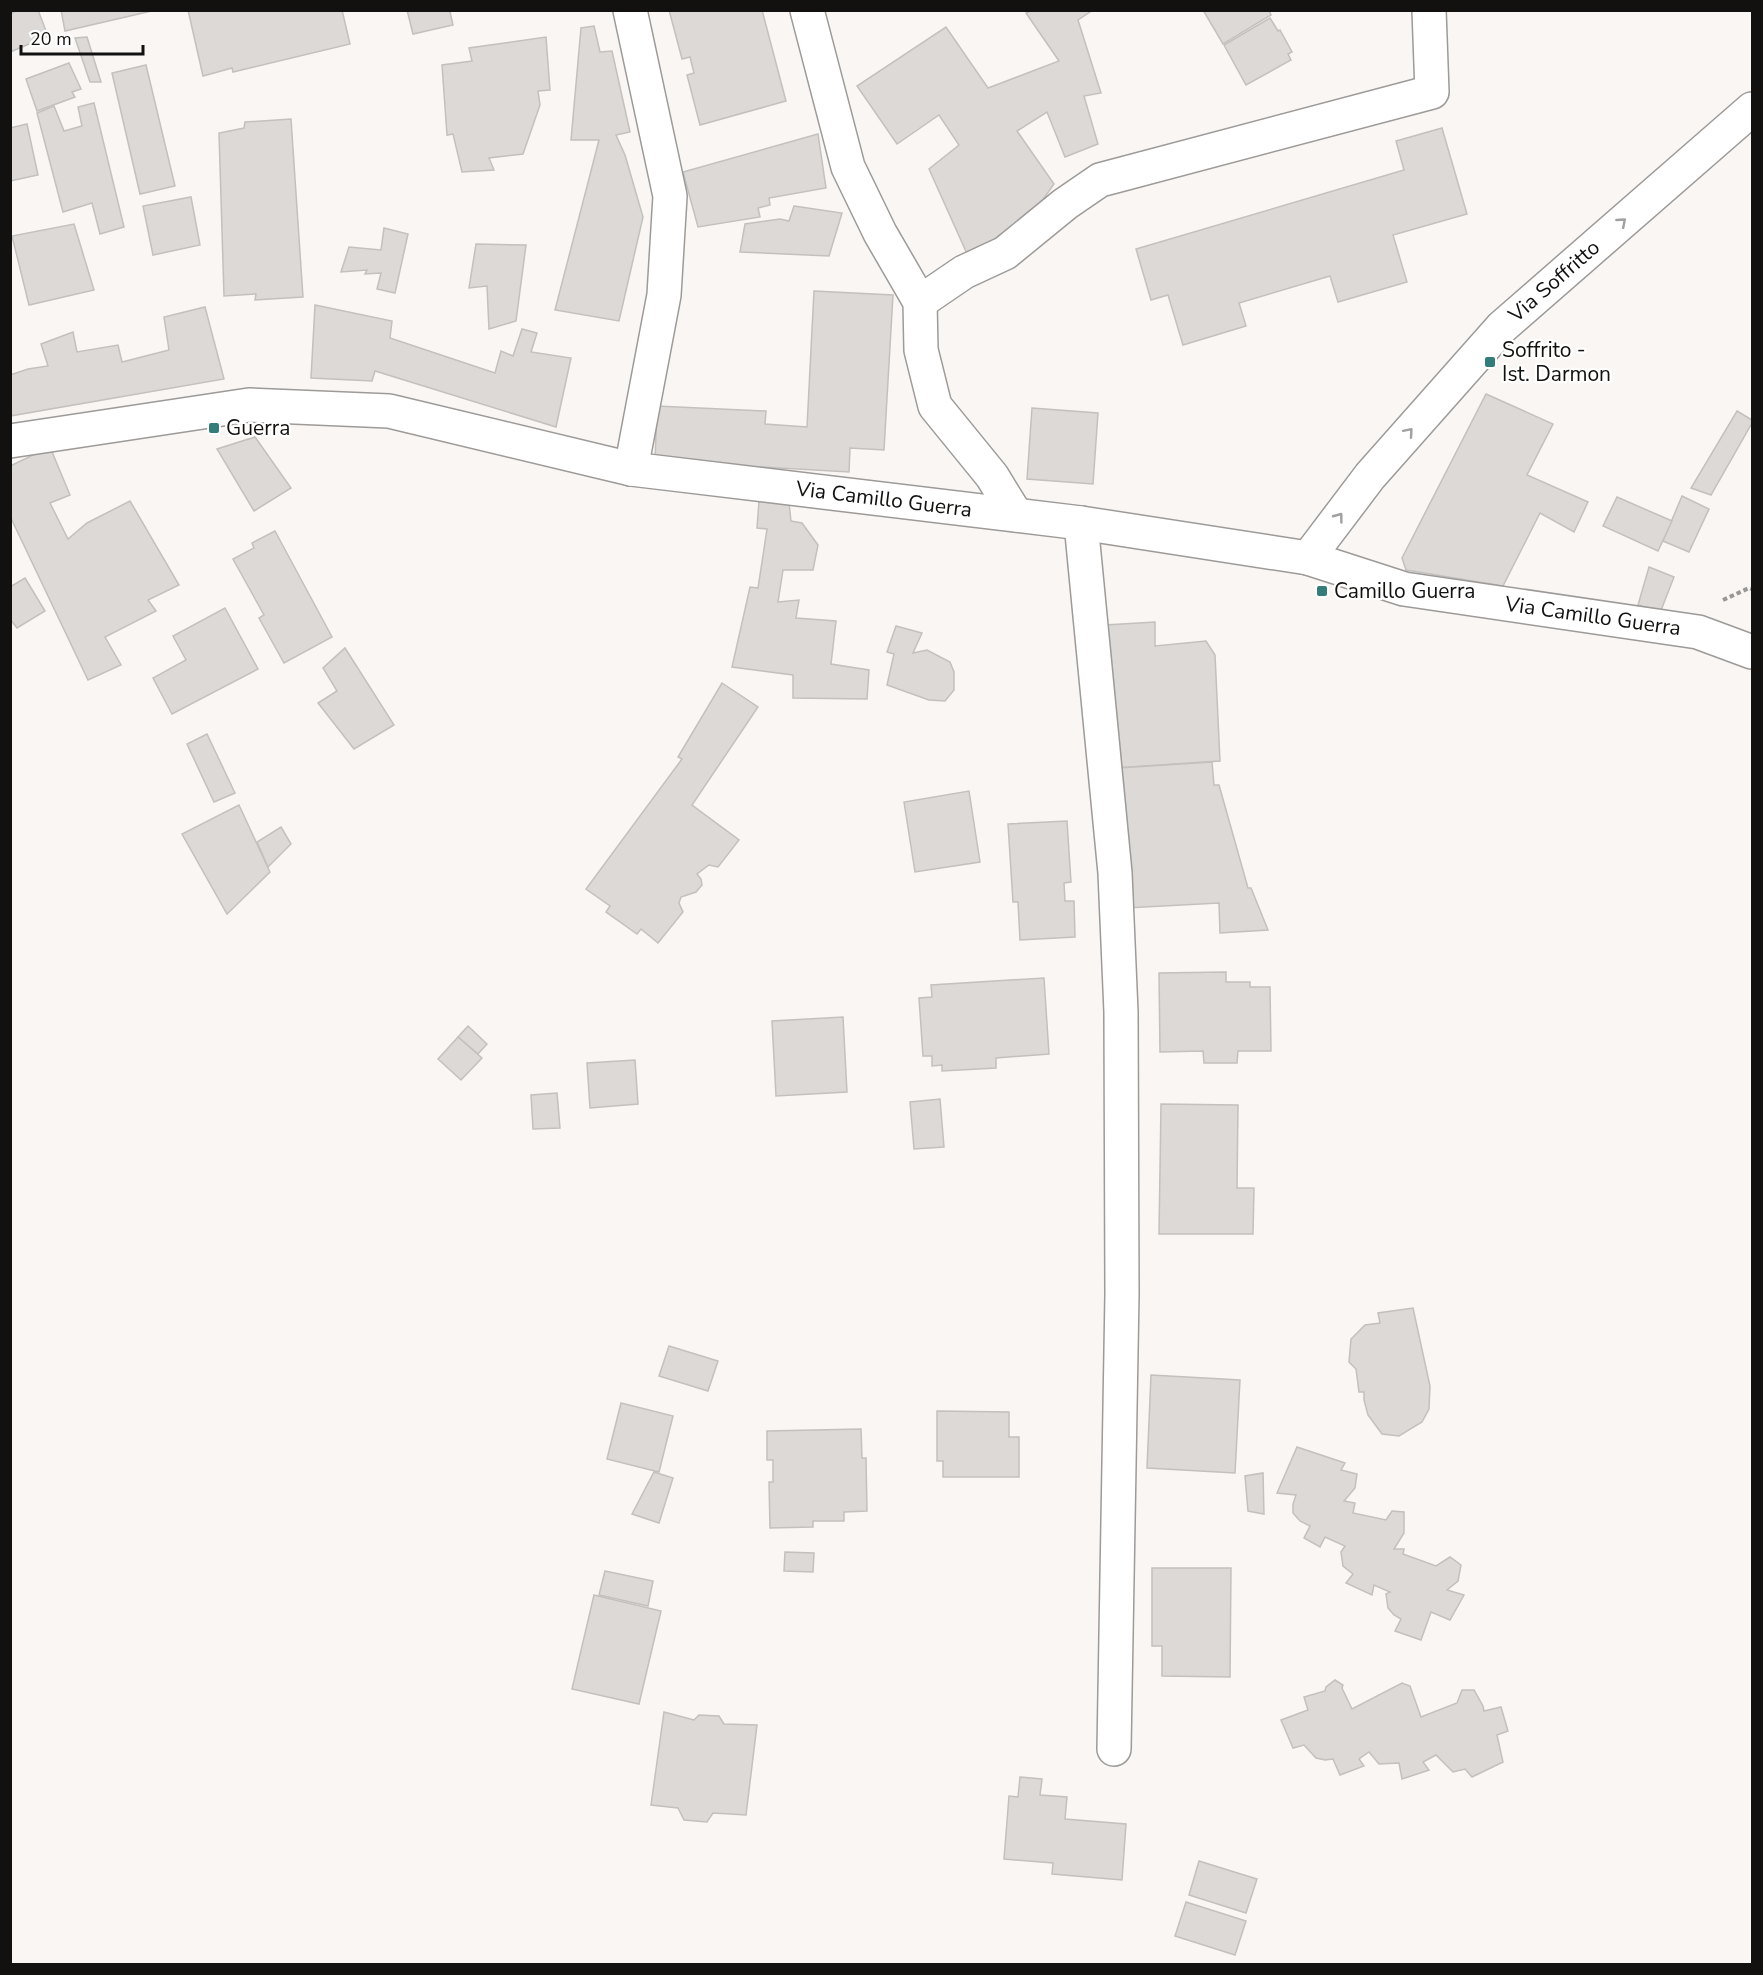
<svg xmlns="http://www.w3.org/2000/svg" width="1763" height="1975" font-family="'Nunito Sans',sans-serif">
  <rect width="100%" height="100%" fill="#f9f6f3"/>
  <!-- building -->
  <g fill="#dcd9d7" stroke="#c3c0be" stroke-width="1.5">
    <polygon points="18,10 38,10 48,36 10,52 10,14"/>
    <polygon points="61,10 156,10 65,31"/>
    <polygon points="188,10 342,10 350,44 233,72 232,68 203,76"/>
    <polygon points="407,10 455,10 450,12 453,25 413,34"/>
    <polygon points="669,10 762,10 786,101 700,125 687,75 694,73 690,57 682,59"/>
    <polygon points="1033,10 1093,10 1078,20 1101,93 1084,96 1098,144 1065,157 1047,112 1017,131 1054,184 1017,236 968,256 929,169 959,145 939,115 897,144 857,86 946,27 988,88 1059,61 1026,13"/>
    <polygon points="1203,10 1269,10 1271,15 1223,44"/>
    <polygon points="1270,18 1278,31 1280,30 1292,52 1288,54 1291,60 1246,85 1224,45"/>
    <polygon points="594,26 600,52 612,51 630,132 616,135 625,155 643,217 619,321 555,310 599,140 571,140 581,28"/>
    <polygon points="87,37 101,82 90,82 75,38"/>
    <polygon points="546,37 550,90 538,91 540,105 523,154 489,158 494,170 462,172 453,134 447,135 442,65 472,61 469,48"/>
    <polygon points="69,63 81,89 72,92 75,97 37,111 26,79"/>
    <polygon points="146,65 175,186 140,194 112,73"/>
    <polygon points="94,103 124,227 100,234 92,203 63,212 37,113 54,106 64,131 82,126 78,107"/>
    <polygon points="291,119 303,297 255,300 256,294 224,296 219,133 244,128 245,122"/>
    <polygon points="27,124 38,175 10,181 10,128"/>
    <polygon points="1442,128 1467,214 1393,235 1407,282 1338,302 1330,276 1239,303 1246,326 1183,345 1168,295 1151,300 1136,249 1404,170 1396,141"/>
    <polygon points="818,134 826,188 769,198 770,205 758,208 760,217 698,227 683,172"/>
    <polygon points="191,197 200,245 153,255 143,206"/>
    <polygon points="794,206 842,213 829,256 740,252 745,224 780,219 789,221"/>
    <polygon points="74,224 94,290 29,305 12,236"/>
    <polygon points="384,228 408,234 395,293 377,289 381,273 365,274 367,270 341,272 349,247 381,250"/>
    <polygon points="476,244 526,245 516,321 489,329 487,286 469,288"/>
    <polygon points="814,291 893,295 884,450 850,448 849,472 655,461 657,406 766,411 765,424 807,427"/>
    <polygon points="315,305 392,321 390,338 495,373 501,351 513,356 522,329 537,333 531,352 571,358 556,427 375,371 372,381 311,378"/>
    <polygon points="205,307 224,379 10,416 10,375 28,369 48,366 41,344 73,332 77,352 118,345 122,362 169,350 164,317"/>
    <polygon points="1486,394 1553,424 1527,475 1588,502 1574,532 1540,513 1503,586 1406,570 1402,558"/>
    <polygon points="1032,408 1098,413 1093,484 1027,479"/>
    <polygon points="1737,411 1752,420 1752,423 1711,495 1691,488"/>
    <polygon points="255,437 291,488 254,511 217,449"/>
    <polygon points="50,447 70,495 50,503 68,539 87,523 130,501 179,585 148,600 156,611 105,637 121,665 88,680 10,516 10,466"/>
    <polygon points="1682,496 1709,509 1689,552 1663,541"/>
    <polygon points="1617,497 1672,521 1658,551 1603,526"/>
    <polygon points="759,501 789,503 791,521 802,523 818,545 813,570 783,570 778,602 799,600 796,618 836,621 831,664 869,670 867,699 793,698 793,675 732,667 750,587 758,588 767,529 757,528"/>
    <polygon points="275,531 332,637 284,663 259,618 264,615 233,559 254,548 252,543"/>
    <polygon points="1649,567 1674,577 1660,613 1638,605"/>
    <polygon points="25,578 45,611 17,628 10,619 10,587"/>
    <polygon points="225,608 258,669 172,714 153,678 186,660 173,636"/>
    <polygon points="1155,622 1155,646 1206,641 1215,655 1220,761 1115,768 1105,625"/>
    <polygon points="896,626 922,633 913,653 927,650 950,662 954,672 954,690 945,701 929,700 887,685 894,654 887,652"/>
    <polygon points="345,648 394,725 354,749 318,703 337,691 323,668"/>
    <polygon points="722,683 758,707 692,805 739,840 718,867 709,865 697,874 701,879 702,885 696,892 681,897 679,903 683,912 658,943 641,929 637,934 606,912 610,906 586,889 682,759 678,757"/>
    <polygon points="207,734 235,793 214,802 187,744"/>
    <polygon points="1212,762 1214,785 1219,785 1248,888 1251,888 1268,930 1220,933 1219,903 1126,908 1118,768"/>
    <polygon points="969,791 980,862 915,872 904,802"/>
    <polygon points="239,805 270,872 227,914 182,834"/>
    <polygon points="1067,821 1071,882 1064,883 1065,901 1074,901 1075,937 1020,940 1018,902 1013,902 1008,824"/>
    <polygon points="281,827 291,844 268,867 257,842"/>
    <polygon points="1226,972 1226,982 1250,982 1250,987 1270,987 1271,1051 1238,1051 1237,1063 1204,1063 1203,1051 1160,1052 1159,973"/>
    <polygon points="1044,978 1049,1054 996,1058 996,1068 942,1071 942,1065 932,1066 932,1056 923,1056 919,998 932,997 931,985"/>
    <polygon points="843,1017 847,1092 776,1096 772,1021"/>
    <polygon points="468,1026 487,1044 478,1054 458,1037"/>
    <polygon points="458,1037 482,1058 461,1080 438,1059"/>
    <polygon points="635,1060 638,1104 590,1108 587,1063"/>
    <polygon points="557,1093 560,1128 533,1129 531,1095"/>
    <polygon points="940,1099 944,1147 914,1149 910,1102"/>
    <polygon points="1161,1104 1238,1105 1237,1188 1254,1188 1253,1234 1159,1234"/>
    <polygon points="1413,1308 1430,1386 1429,1409 1422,1422 1399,1436 1382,1434 1368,1415 1364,1400 1364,1392 1359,1392 1356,1369 1349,1362 1351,1339 1365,1325 1380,1323 1378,1313"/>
    <polygon points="669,1346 718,1361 708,1391 659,1376"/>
    <polygon points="1151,1375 1240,1380 1235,1473 1147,1468"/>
    <polygon points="621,1403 673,1416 659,1472 607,1459"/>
    <polygon points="937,1411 1009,1412 1009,1437 1019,1437 1019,1477 943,1477 943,1461 937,1461"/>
    <polygon points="861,1429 862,1458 866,1458 867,1511 844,1512 844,1521 813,1521 813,1527 770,1528 769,1482 773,1482 773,1460 767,1460 767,1431"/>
    <polygon points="1297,1447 1345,1463 1341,1470 1357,1474 1355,1488 1344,1501 1355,1503 1353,1513 1386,1520 1392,1511 1404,1512 1404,1533 1394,1549 1404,1549 1403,1554 1436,1566 1450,1557 1461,1565 1458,1581 1447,1590 1464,1595 1450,1620 1431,1612 1421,1640 1395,1631 1401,1619 1394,1615 1388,1608 1386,1594 1390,1592 1374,1585 1372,1595 1346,1583 1353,1574 1343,1566 1341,1552 1345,1546 1325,1537 1320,1547 1304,1538 1310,1526 1300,1521 1293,1513 1293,1504 1296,1495 1277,1493"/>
    <polygon points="654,1472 673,1478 659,1523 632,1514"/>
    <polygon points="1263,1473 1264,1514 1248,1511 1245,1476"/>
    <polygon points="785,1552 814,1553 813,1572 784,1571"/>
    <polygon points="1152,1568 1231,1568 1230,1677 1162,1676 1162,1646 1152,1646"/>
    <polygon points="605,1571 653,1581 648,1606 599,1595"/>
    <polygon points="594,1595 661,1611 639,1704 572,1689"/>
    <polygon points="1335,1680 1343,1685 1342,1688 1352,1709 1402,1683 1410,1686 1421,1717 1457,1703 1462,1690 1474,1690 1483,1706 1484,1711 1501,1707 1508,1731 1497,1735 1503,1762 1472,1777 1465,1769 1453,1772 1436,1755 1423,1762 1429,1770 1402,1779 1399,1763 1379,1764 1369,1752 1359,1759 1364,1766 1340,1775 1333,1759 1325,1760 1316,1758 1304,1745 1293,1748 1281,1720 1308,1710 1304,1697 1325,1691 1326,1687"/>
    <polygon points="664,1712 694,1720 699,1715 719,1716 724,1724 757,1725 746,1815 713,1813 707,1822 684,1820 678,1808 651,1805"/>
    <polygon points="1020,1777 1042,1779 1040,1795 1067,1797 1065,1819 1126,1824 1122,1880 1052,1874 1053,1863 1004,1859 1009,1796 1018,1797"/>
    <polygon points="1199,1861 1257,1879 1246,1913 1189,1895"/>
    <polygon points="1186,1902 1246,1921 1235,1955 1175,1936"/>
  </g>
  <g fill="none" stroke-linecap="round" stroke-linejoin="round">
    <defs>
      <g id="minor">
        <polyline points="630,10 670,196 664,295 631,469"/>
        <polyline points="807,10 848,167 880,233 920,302 921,350 935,406 992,476 1016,515"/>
        <polyline points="920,302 964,272 1005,253 1065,204 1100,180 1432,92 1429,10"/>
        <polyline points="10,441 249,405 389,411 631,469 1081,523 1308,558 1404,589 1698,632 1752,652"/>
        <polyline points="1081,523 1115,873 1121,1012 1122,1294 1114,1749"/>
        <polyline points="1308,558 1370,476 1502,327 1752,109"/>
      </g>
    </defs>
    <!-- minor casing -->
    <use href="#minor" stroke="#9d9a98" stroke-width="36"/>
    <!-- path -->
    <polyline stroke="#999795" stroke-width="4" stroke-dasharray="4.5 3" stroke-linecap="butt" points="1723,600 1749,588 1752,589"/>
    <!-- minor -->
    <use href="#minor" stroke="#fff" stroke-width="33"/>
  </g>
  <!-- one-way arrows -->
  <defs><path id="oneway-chevron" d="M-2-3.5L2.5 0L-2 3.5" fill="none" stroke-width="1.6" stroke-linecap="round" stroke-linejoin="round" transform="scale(1.5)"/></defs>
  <g stroke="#a0a09f">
    <use href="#oneway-chevron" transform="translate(1622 222) rotate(-41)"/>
    <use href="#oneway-chevron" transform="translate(1409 432) rotate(-49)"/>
    <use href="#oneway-chevron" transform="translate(1339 517) rotate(-53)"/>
  </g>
  <!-- markers -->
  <g fill="#347c7a" stroke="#fff" stroke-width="2">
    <rect x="1484" y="356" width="12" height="12" rx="3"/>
    <rect x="208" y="422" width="12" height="12" rx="3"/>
    <rect x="1316" y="585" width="12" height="12" rx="3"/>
  </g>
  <g text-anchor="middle" stroke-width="4.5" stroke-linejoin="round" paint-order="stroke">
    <!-- street labels -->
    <g font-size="21" fill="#121110" stroke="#fff">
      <text transform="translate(1554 281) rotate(-41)" y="7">Via Soffritto</text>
      <text transform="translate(884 499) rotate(7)" y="7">Via Camillo Guerra</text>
      <text transform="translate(1593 616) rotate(8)" y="7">Via Camillo Guerra</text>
    </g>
    <!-- poi labels -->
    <g font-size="21" fill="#121110" stroke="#fff" text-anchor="start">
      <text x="1502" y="357">Soffrito -<tspan x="1502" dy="24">Ist. Darmon</tspan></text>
      <text x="226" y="435">Guerra</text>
      <text x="1334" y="598">Camillo Guerra</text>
    </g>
  </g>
  <!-- border -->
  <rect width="1763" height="1975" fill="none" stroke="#121110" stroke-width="24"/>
  <!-- scale -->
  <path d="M21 45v9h122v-9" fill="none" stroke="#121110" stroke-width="3"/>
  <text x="30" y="45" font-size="18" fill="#121110" stroke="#ffffff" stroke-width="4.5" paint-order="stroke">20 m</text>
</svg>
